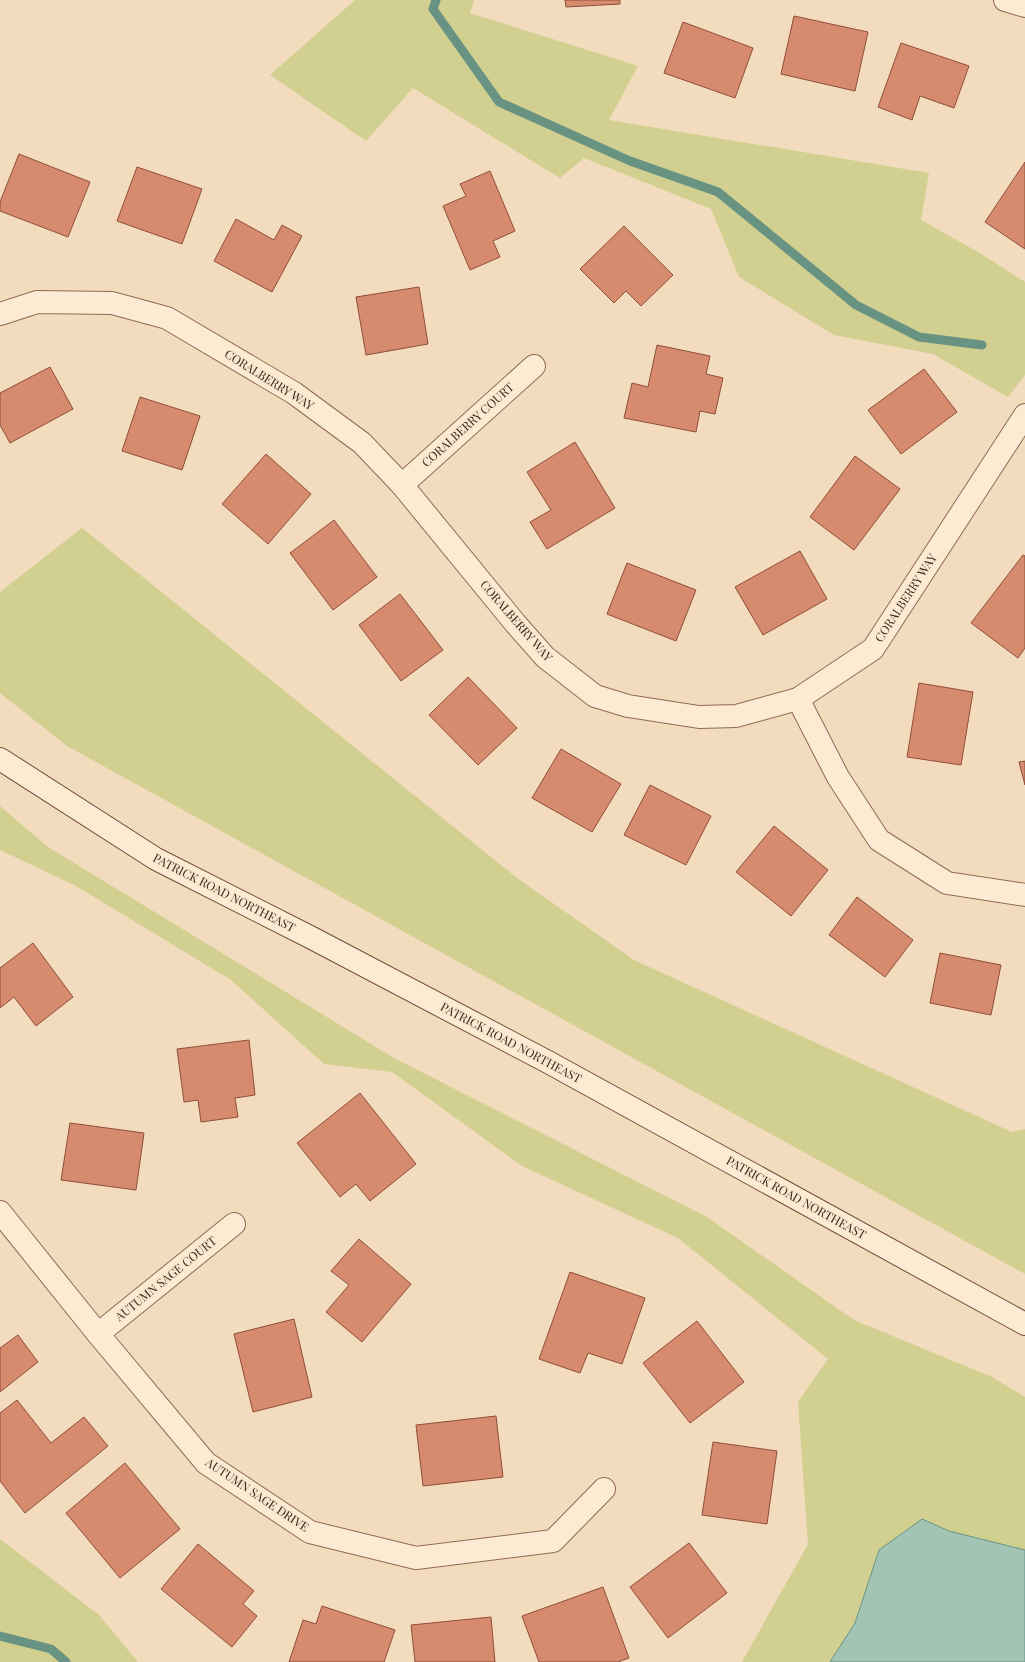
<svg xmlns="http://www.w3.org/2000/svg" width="1025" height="1662" font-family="'Playfair Display',serif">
  <rect width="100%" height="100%" fill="#f3dbbe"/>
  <!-- green -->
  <g fill="#d2d091">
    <polygon points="355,0 474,0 470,13 638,66 609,120 929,173 921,220 978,252 1025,282 1025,375 1008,397 933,354 834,335 739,277 711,209 584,158 560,178 413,88 366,141 270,75"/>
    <polygon points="82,528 517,878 634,960 1012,1132 1025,1129 1025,1274 67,746 0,693 0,592"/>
    <polygon points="0,806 48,847 394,1058 707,1217 854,1320 992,1377 1025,1397 1025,1550 949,1531 922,1519 879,1550 855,1623 830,1662 742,1662 808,1544 798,1402 828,1359 678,1238 522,1166 392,1072 324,1064 231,980 76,886 0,850"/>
    <polygon points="0,1539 99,1615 138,1662 0,1662"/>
  </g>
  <!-- water -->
  <polygon fill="#a2c4b5" stroke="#689382" points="922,1519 949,1531 1025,1550 1025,1662 830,1662 855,1623 879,1550"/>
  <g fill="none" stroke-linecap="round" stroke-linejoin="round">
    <!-- stream -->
    <g stroke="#689382" stroke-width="9">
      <polyline points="436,0 433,9 499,102 630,161 718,192 856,305 919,337 982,345"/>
      <polyline points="0,1636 51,1649 66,1662"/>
    </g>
  </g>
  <!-- building -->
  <g fill="#d68b6f" stroke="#904e38">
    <polygon points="565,0 620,0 620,4 566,7"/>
    <polygon points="794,16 868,32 855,91 781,74"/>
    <polygon points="683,22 753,48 735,98 664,73"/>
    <polygon points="901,43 969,66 954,108 920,96 912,120 878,107"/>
    <polygon points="19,154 90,182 68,237 0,211 0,202"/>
    <polygon points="1025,162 1025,249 985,222"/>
    <polygon points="137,167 202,189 182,244 117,221"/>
    <polygon points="490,171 515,231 493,241 500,257 470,270 443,206 466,196 460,184"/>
    <polygon points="236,219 274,240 282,225 302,236 272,292 214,261"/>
    <polygon points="624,226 673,275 641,306 626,291 614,303 580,269"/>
    <polygon points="419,287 428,344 366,355 356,297"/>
    <polygon points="657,345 710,356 706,374 723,378 715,414 700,411 696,432 624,418 632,383 648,387"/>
    <polygon points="50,367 73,409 10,443 0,425 0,393"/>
    <polygon points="924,369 957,412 901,454 868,410"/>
    <polygon points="140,397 200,416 182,470 122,451"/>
    <polygon points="575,442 615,508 547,549 530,522 551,510 527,472"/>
    <polygon points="266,454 311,494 268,544 222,504"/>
    <polygon points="855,456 900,489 854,550 810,517"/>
    <polygon points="334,520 377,577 333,610 290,553"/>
    <polygon points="800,551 827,599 763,635 735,587"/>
    <polygon points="1023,555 1025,556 1025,648 1018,658 971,623"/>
    <polygon points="627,563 696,590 676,641 607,614"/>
    <polygon points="400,594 443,650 401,681 359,625"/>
    <polygon points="468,677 517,728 478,765 429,715"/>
    <polygon points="919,683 973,692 961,765 907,757"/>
    <polygon points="561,749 621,784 592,832 532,798"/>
    <polygon points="1025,761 1025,785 1019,762"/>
    <polygon points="650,785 711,816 686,865 624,835"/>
    <polygon points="774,826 828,870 791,916 736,872"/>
    <polygon points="857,897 913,940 885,977 829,935"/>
    <polygon points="33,943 73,997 36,1026 14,997 0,1008 0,968"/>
    <polygon points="940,953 1001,965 991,1015 930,1003"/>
    <polygon points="249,1040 255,1095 235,1098 238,1117 201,1122 198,1100 184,1102 177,1049"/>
    <polygon points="360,1093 416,1164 370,1201 356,1184 340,1197 297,1143"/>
    <polygon points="70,1123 144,1133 136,1190 61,1180"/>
    <polygon points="359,1239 411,1284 362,1342 326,1312 349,1285 331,1271"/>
    <polygon points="570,1272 645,1298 622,1364 588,1353 580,1373 539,1359"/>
    <polygon points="294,1319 312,1397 253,1412 234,1334"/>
    <polygon points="697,1321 744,1382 690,1423 643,1363"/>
    <polygon points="18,1335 38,1362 0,1392 0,1348"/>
    <polygon points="17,1400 51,1443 84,1417 108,1446 25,1513 0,1481 0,1413"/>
    <polygon points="496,1416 503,1477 423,1486 416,1425"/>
    <polygon points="713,1442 777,1451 767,1524 702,1515"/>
    <polygon points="125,1463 180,1529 120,1578 66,1513"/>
    <polygon points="689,1543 727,1593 668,1638 630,1587"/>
    <polygon points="198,1544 254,1591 243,1604 257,1616 232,1647 161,1589"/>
    <polygon points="603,1587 629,1658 618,1662 539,1662 522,1616"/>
    <polygon points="322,1606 395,1630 384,1662 289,1662 303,1620 316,1624"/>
    <polygon points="491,1617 495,1662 415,1662 411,1625"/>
  </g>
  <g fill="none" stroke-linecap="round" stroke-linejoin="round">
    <defs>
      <g id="street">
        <polyline points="1005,0 1025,6"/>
        <polyline points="0,314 37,302 112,303 167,318 294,393 362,443 402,485 515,623 545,657 595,696 628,706 699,717 736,716 798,699 873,649 1025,415"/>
        <polyline points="402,485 534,366"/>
        <polyline points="798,699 838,777 879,840 947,883 1025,895"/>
        <polyline points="0,1212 98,1334 206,1463 310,1532 416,1558 553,1541 604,1489"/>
        <polyline points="98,1334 234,1224"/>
      </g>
      <polyline id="secondary" points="0,759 156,859 312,938 548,1062 1025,1324"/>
    </defs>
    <!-- street casing -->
    <use href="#street" stroke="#8e6b55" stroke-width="24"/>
    <!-- secondary casing -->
    <use href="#secondary" stroke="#6f4c38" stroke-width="24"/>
    <!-- street -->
    <use href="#street" stroke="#fdead2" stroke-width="22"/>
    <!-- secondary -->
    <use href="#secondary" stroke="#fdead2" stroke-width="22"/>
  </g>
  <g text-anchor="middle" stroke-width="3.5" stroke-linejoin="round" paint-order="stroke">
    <!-- street labels -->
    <g font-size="12" fill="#3b261b" stroke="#f9e7cf">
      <text transform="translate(269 380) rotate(32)" y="4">CORALBERRY WAY</text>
      <text transform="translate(468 425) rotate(-42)" y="4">CORALBERRY COURT</text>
      <text transform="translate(906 598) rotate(-57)" y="4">CORALBERRY WAY</text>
      <text transform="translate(516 621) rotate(49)" y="4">CORALBERRY WAY</text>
      <text transform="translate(224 893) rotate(27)" y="4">PATRICK ROAD NORTHEAST</text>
      <text transform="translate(511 1043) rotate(28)" y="4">PATRICK ROAD NORTHEAST</text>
      <text transform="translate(796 1198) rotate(29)" y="4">PATRICK ROAD NORTHEAST</text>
      <text transform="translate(166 1279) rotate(-39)" y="4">AUTUMN SAGE COURT</text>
      <text transform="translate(257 1495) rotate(34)" y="4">AUTUMN SAGE DRIVE</text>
    </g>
  </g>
</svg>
